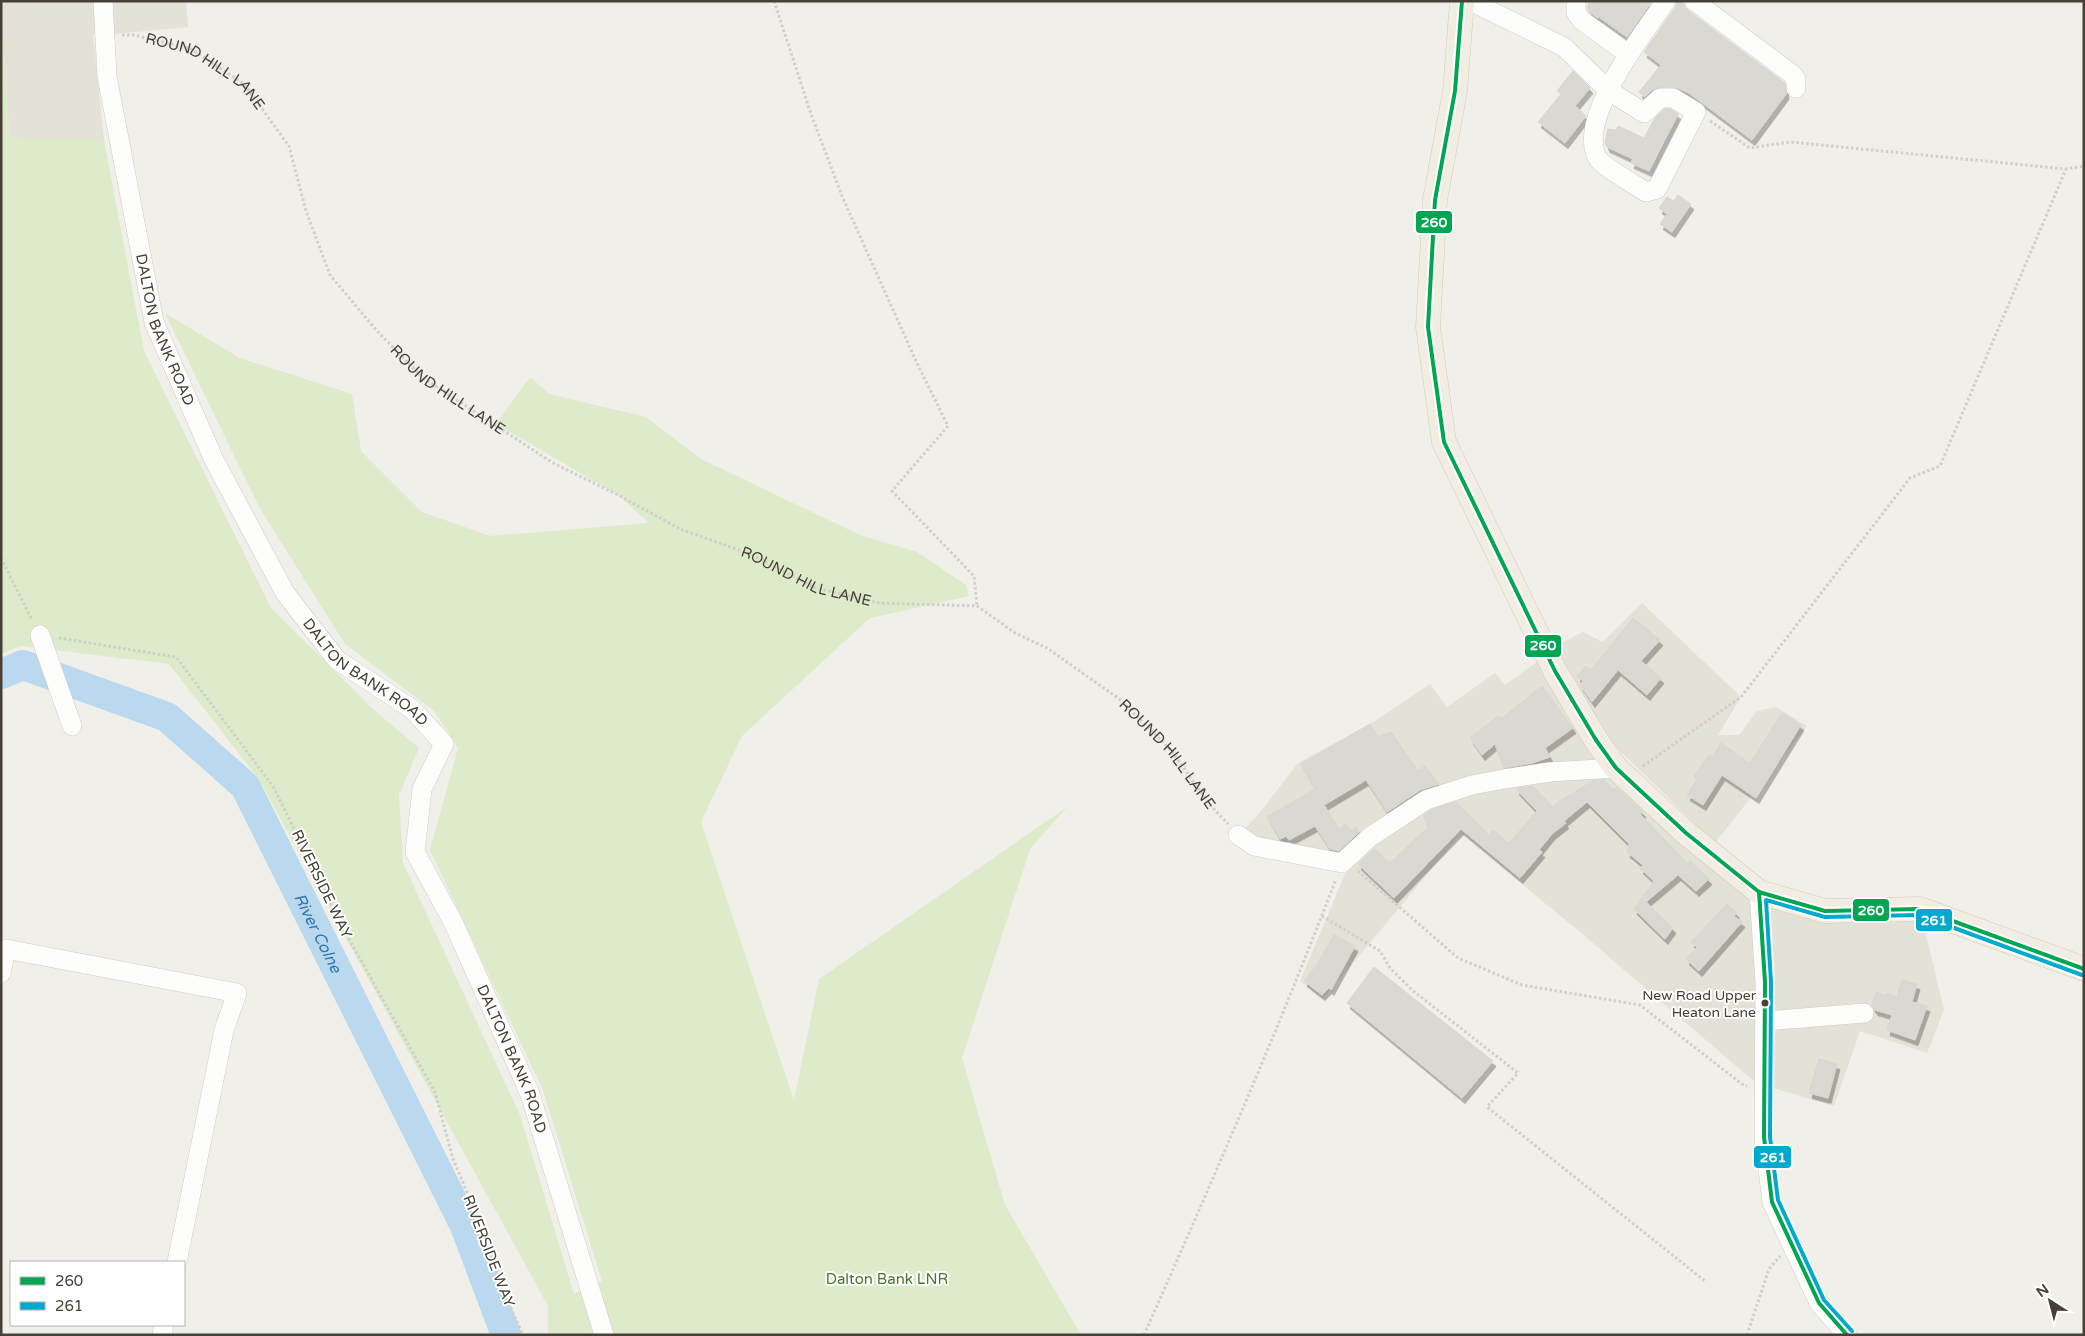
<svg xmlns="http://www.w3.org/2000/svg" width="2085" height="1336" font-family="'Varela Round',sans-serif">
  <defs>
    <filter id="shadow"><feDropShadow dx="3" dy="5.5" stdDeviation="0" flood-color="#0004"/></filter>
  </defs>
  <rect width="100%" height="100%" fill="#f0efea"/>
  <!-- residential -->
  <g fill="#e4e1d7">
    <polygon points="1,1 186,1 188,27 116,34 93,34 104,140 10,141 1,26"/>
    <polygon points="1642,603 1741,697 1718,735 1739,735 1757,711 1776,707 1807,726 1715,843 1615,746 1576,689 1556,646 1583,632 1603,642"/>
    <polygon points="1538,661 1596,740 1759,892 1825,911 1920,909 1944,1010 1927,1053 1860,1031 1834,1106 1756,1083 1580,932 1461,834 1323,999 1300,981 1347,869 1238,835 1258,815 1298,763 1375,721 1430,684 1447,707 1495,673 1505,685"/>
  </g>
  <!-- green -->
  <polygon fill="#ddebca" points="1,26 10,138 104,140 144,351 271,608 374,710 419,748 399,795 403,863 520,1115 574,1294 602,1281 543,1090 430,850 458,748 434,711 345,644 259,507 165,313 240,358 352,394 361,451 422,512 490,536 649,523 618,495 496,424 530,377 549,394 646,417 701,459 860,535 917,552 966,585 969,596 870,618 742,736 701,822 794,1100 819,979 1067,807 1030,849 962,1058 1005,1205 1081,1335 548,1335 548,1306 258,778 169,664 21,646 1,654"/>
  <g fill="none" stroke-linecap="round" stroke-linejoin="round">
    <!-- river -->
    <path stroke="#bad8ee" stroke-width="30" id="s1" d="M1,674L23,665L167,717L245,786L465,1226L506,1335"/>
  </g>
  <!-- building -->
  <g fill="#dad8d2" stroke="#d8d6d0" filter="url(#shadow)">
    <polygon points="1591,1 1652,1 1627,37 1599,17 1598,18 1589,12 1587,6"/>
    <polygon points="1677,1 1683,3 1687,10 1785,83 1786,94 1752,140 1689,93 1678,88 1659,87 1652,90 1645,97 1639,92 1661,65 1644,52 1675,8"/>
    <polygon points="1573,71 1590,88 1575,106 1586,116 1565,143 1538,122 1561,94 1557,91"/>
    <polygon points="1664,109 1670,109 1678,114 1649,171 1631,163 1633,159 1607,147 1605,142 1608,129 1616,130 1618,126 1644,138 1655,118"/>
    <polygon points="1678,195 1691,204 1672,232 1660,224 1667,214 1659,208 1667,197 1674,201"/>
    <polygon points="1633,618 1660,640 1641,661 1661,678 1647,695 1618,670 1592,702 1580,685 1583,681 1577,676 1586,666 1591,670"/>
    <polygon points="1542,686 1573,728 1545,748 1550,757 1532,763 1504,768 1495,744 1482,755 1470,738 1498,716 1501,719"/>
    <polygon points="1782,713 1801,725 1756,798 1722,775 1703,805 1687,795 1697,779 1694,776 1709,755 1712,757 1721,743 1750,763"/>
    <polygon points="1370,724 1377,737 1391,732 1418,771 1425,766 1439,784 1420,790 1387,812 1366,780 1324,805 1339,829 1346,824 1350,831 1356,827 1359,832 1339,851 1330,849 1315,826 1289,840 1286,836 1280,839 1267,817 1315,789 1301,764"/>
    <polygon points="1604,780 1614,790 1616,787 1643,812 1640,814 1688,864 1690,861 1709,879 1696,891 1678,875 1646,902 1673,928 1665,939 1634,909 1654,881 1640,868 1643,865 1627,852 1629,844 1587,802 1564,821 1566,823 1552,834 1539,850 1542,852 1520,878 1461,829 1394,898 1358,864 1374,849 1390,863 1428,827 1423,816 1431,810 1456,802 1489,835 1493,830 1509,843 1537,811 1516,789 1533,786 1553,807 1558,802 1593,781"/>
    <polygon points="1727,904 1737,913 1734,916 1742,922 1699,971 1686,959 1697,947 1691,942"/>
    <polygon points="1334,935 1355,946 1331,990 1329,988 1322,995 1304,981 1317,965"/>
    <polygon points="1374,967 1493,1061 1462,1098 1347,1003"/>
    <polygon points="1902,980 1917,984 1912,1002 1927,1006 1915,1040 1887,1030 1892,1015 1875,1010 1872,1006 1876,992 1886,996 1887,993 1897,997"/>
    <polygon points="1819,1059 1837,1064 1828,1098 1809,1093"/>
  </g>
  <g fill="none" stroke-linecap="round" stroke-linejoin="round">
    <defs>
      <g id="minor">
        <path id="s3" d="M103,1L107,76L154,322L214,460L285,593L337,660L412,709L444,744L422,789L415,852L453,922L530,1094L604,1335"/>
        <path d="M1470,1L1564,47L1608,90L1644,113L1660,98H1673L1696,112L1657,189L1646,192C1636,185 1605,168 1599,160C1573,123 1644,32 1666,1"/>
        <polyline points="1576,1 1576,12 1581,20 1628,54"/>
        <polyline points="1694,1 1792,74 1796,79 1796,88"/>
        <polyline points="40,635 72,726"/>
        <polyline points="1238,835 1254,846 1342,863 1370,837 1426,800 1472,785 1504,779 1550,772 1616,768"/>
        <polyline points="1759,892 1765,982 1764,1137 1772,1202 1819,1303 1847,1335"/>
        <polyline points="1,973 6,949 237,993 224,1030 177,1262"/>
        <polyline points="1765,1021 1864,1013"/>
        <polyline points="162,1335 164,1325"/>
      </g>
      <polyline id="major" points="1462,1 1455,91 1435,200 1428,327 1444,442 1555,671 1596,740 1616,768 1686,833 1759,892 1825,911 1920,909 2084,969"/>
    </defs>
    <!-- minor casing -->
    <use href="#minor" stroke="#ceccc7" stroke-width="20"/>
    <!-- major casing -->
    <use href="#major" stroke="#d2cbb7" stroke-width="25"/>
    <!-- path -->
    <g stroke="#d1cecb" stroke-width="3" stroke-dasharray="2.5 2.5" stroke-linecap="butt">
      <polyline points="774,1 811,114 842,196 915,359 948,426 892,491 974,576 977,606"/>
      <path id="s2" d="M122,35H134L191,49L244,84L289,146L306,211L330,275L377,331L423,378L553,463L618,495L680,529L750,554L816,588L879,603L977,606L1015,633L1047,648L1118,698L1170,749L1211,806L1228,824"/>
      <polyline points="1710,121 1750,148 1790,142 2066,169 2084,166"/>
      <polyline points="1,558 32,620"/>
      <polyline points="59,638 176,657 273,786 346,934 435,1092 453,1159 475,1211 511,1309 523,1335"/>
      <polyline points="1643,766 1741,697 1910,478 1940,466 2066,169"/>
      <polyline points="1358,871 1458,958 1522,985 1640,1005 1742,1084 1747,1086"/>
      <polyline points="1322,916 1380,951 1390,968 1412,990 1518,1073 1487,1107 1705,1281"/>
      <path d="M1144,1335C1211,1184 1277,1033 1336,879"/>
      <polyline points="1747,1335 1769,1269 1780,1256"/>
    </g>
    <!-- minor -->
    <use href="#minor" stroke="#fdfdfc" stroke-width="19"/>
    <!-- major -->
    <use href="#major" stroke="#f1ede3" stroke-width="24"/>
    <defs>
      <g id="bus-1">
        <polyline points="1462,1 1455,91 1435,200 1428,327 1444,442 1555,671 1596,740 1616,768 1686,833 1759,892 1825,911 1920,909 2084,969"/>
        <polyline points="1759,892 1765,982 1764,1137 1772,1202 1819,1303 1847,1335"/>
      </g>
      <polyline id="bus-2" points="1852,1331 1824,1300 1778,1200 1770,1137 1771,982 1766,900 1825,917 1919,915 2082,975"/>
    </defs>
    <!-- bus-1 casing -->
    <use href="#bus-1" stroke="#fff" stroke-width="8"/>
    <!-- bus-2 casing -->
    <use href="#bus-2" stroke="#fff" stroke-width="8"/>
    <!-- bus-1 -->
    <use href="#bus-1" stroke="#00a651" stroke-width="4"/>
    <!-- bus-2 -->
    <use href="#bus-2" stroke="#00a9ce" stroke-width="4"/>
  </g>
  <!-- markers -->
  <circle fill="#464036" stroke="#fff" stroke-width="2" cx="1765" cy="1003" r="4.5"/>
  <g text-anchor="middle" stroke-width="4" stroke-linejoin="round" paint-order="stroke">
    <!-- bus labels -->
    <g font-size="14" fill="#464036" stroke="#fff" text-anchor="end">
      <text x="1756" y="1000">New Road Upper<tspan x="1756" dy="17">Heaton Lane</tspan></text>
    </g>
    <!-- street labels -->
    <g font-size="15" fill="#464036" stroke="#fff">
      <text dy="5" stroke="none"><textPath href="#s2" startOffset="94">ROUND HILL LANE</textPath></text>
      <text dy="5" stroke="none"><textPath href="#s3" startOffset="336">DALTON BANK ROAD</textPath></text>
      <text dy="5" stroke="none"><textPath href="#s2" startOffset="512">ROUND HILL LANE</textPath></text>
      <text dy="5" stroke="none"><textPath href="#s2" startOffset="919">ROUND HILL LANE</textPath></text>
      <text dy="5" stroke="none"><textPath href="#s3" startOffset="741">DALTON BANK ROAD</textPath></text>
      <text dy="5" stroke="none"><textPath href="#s2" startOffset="1339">ROUND HILL LANE</textPath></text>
      <text transform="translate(322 884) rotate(64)" y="5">RIVERSIDE WAY</text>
      <text dy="5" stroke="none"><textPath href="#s3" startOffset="1191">DALTON BANK ROAD</textPath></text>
      <text transform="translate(489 1251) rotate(69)" y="5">RIVERSIDE WAY</text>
    </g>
    <!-- park labels -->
    <g font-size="15" fill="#457829" stroke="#fff">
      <text x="887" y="1284">Dalton Bank LNR</text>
    </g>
    <!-- water labels -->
    <g font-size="16" font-style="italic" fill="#2f77b2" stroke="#fff">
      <text dy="6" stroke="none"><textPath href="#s1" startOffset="445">River Colne</textPath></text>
    </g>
  </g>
  <g stroke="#fff" stroke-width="2">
    <rect x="1415" y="210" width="38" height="24" rx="5" fill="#00a651"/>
    <rect x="1524" y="634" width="38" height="24" rx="5" fill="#00a651"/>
    <rect x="1852" y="898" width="38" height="24" rx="5" fill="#00a651"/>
    <rect x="1915" y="908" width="38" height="24" rx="5" fill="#00a9ce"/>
    <rect x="1753" y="1145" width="39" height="24" rx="5" fill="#00a9ce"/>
  </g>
  <g font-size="14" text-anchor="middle" font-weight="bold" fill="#fff">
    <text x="1434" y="227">260</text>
    <text x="1543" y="650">260</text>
    <text x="1871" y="915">260</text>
    <text x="1934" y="925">261</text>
    <text x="1773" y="1162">261</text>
  </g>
  <!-- border -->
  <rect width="2085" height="1336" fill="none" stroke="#464036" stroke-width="5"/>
  <!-- legend -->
  <rect x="10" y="1261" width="175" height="65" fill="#ffffff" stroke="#b5b3af"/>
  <rect x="20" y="1277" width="25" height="8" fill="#00a651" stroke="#b5b3af"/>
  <text x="55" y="1286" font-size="15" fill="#464036">260</text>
  <rect x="20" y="1302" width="25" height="8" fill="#00a9ce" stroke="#b5b3af"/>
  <text x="55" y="1311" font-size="15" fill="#464036">261</text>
  <!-- north arrow -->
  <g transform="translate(2050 1301) rotate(324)" stroke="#ffffff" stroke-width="4" paint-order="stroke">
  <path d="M0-4L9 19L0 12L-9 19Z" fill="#464036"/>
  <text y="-8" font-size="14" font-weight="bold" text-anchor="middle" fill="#464036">N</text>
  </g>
</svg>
